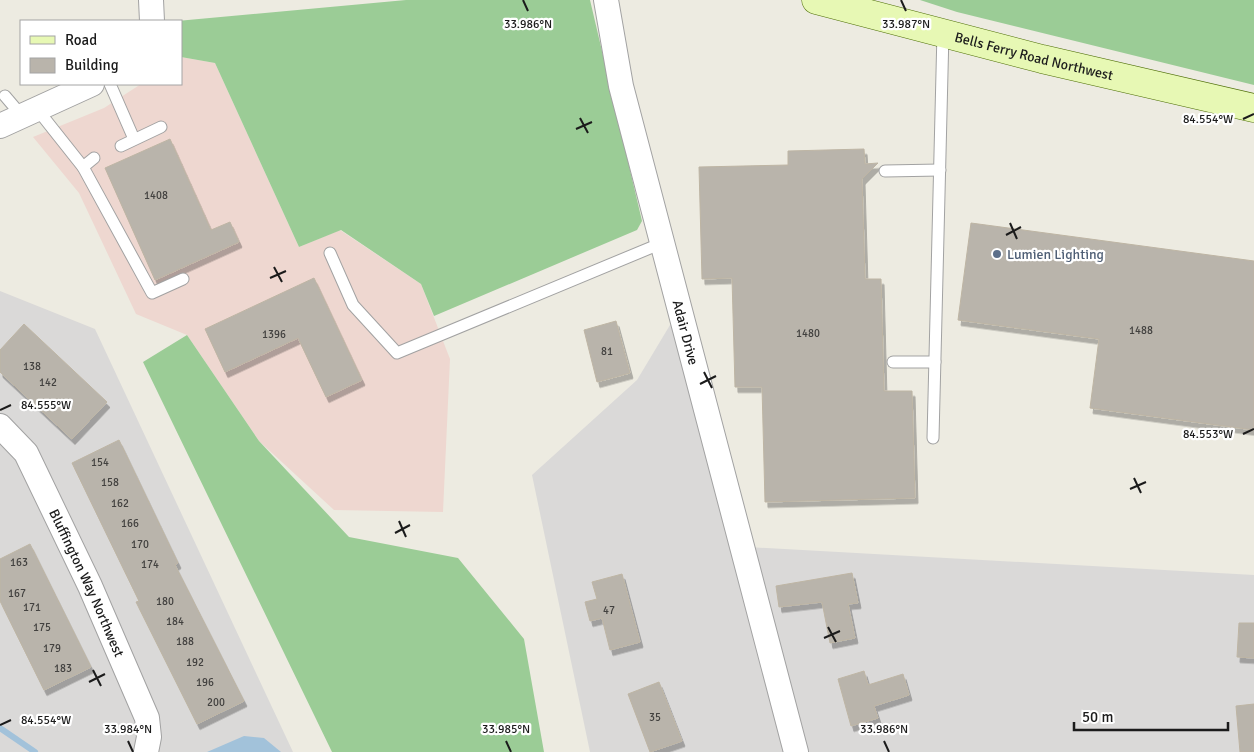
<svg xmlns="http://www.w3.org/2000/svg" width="1254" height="752" font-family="Signika,sans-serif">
  <defs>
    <filter id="shadow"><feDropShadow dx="3" dy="5.5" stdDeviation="0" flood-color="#0004"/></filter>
  </defs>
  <rect width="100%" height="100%" fill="#edebe1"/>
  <!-- residential -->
  <g fill="#dad9d8">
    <polygon points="0,291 95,329 293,752 0,752"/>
    <polygon points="679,310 748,547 1254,575 1254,752 590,752 532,475 637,380"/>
  </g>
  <!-- commercial -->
  <polygon fill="#eed7d0" points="181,57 215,63 299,247 340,230 421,284 450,359 443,512 334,510 259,441 187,335 136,314 79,193 33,137 104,108 141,84 181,84"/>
  <!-- forest -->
  <g fill="#9bcc96">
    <polygon points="406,0 590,0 642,221 637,230 434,316 421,284 341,230 299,247 215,63 181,57 181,21 177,21"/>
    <polygon points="920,0 1254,0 1254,85 957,12"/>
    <polygon points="187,335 259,441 349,537 458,558 524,639 544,752 332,752 143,362"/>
  </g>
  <!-- water -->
  <polygon fill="#a2c2da" points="244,736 264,738 281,752 207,752"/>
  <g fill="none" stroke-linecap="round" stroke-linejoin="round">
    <!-- stream -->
    <polyline stroke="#a2c2da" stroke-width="6" points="0,728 35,752"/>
  </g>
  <!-- building -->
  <g fill="#b9b4ab" stroke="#beb5a4" filter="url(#shadow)">
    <polygon points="170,139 211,230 230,222 239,242 155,280 105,168"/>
    <polygon points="864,149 865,164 878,163 862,179 865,279 881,279 884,391 912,391 915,498 765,502 762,387 735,387 732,278 702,279 699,167 788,165 788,151"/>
    <polygon points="971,223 1254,261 1254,430 1090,408 1099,339 958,320"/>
    <polygon points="314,278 362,380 326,397 298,338 225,372 205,329"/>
    <polygon points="616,321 630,373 597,382 584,330"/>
    <polygon points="24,324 107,402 72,439 0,372 0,350"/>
    <polygon points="119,440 178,563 175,565 244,701 197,724 136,602 139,601 72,463"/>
    <polygon points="30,544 91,667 44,690 0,601 0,559"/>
    <polygon points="852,573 858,603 848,604 855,638 830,643 822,602 779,607 776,586"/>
    <polygon points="622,574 640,642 610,650 602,618 590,621 585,602 597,599 592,582"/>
    <polygon points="1239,623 1254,623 1254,658 1237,657"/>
    <polygon points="864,671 868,685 903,674 909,695 874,706 878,718 851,726 838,679"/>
    <polygon points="659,682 682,741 650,752 628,694"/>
    <polygon points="1254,704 1254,752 1240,752 1236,706"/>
  </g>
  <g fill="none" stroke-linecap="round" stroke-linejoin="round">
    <defs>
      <g id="lane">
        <polyline points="110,84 134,139"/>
        <polyline points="5,96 22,116"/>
        <polyline points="37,109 83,167 152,293 183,279"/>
        <polyline points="121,146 161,127"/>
        <polyline points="83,167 94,158"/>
        <polyline points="885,171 940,170"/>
        <polyline points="330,253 353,305 397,353 662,243"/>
        <polyline points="893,362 935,362"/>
        <polyline points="933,438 943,32"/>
      </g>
      <g id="street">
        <polyline points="151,0 152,21"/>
        <path id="s1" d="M606,0L621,86L796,752"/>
        <polyline points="0,126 92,84"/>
        <path id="s2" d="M0,426L26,453L90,586L147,718L149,737L146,752"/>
      </g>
      <g id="secondary">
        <path id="s3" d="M816,0L1042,59L1254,108"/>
      </g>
    </defs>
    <!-- lane casing -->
    <use href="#lane" stroke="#a2a2a2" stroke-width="13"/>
    <!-- street casing -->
    <use href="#street" stroke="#a2a2a2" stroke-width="26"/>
    <!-- secondary casing -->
    <use href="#secondary" stroke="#4e6e07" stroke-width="29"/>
    <!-- lane -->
    <use href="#lane" stroke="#fff" stroke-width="11"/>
    <!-- street -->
    <use href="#street" stroke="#fff" stroke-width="24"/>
    <!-- secondary -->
    <use href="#secondary" stroke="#e7f8b4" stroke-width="28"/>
  </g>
  <!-- ticks -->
  <path fill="none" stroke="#1b1b1b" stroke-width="2" d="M523,0L528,11M901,0L906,11M580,118L588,133M1243,119L1254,114M576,129L592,122M1010,223L1017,239M1006,235L1021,227M274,267L282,282M270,278L286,271M704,372L712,388M700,384L716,376M0,410L11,405M1243,434L1254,429M1134,478L1141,493M1130,489L1146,482M399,521L406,537M395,533L410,525M828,627L836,642M824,638L840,631M93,670L101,686M89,682L105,674M0,725L11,720M128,741L133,752M506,741L511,752M884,741L889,752"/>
  <!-- markers -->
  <circle fill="#5c6f8a" stroke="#fff" stroke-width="2" cx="997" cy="254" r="5"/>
  <g text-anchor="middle" stroke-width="4.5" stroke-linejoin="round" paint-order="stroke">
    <!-- number labels -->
    <g font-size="11" fill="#42413f">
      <text x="156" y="199">1408</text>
      <text x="1141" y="334">1488</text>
      <text x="808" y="337">1480</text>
      <text x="274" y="338">1396</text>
      <text x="607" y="355">81</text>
      <text x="32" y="370">138</text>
      <text x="48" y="386">142</text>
      <text x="100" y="466">154</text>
      <text x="110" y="486">158</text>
      <text x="120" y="507">162</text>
      <text x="130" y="527">166</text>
      <text x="140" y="548">170</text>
      <text x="19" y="566">163</text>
      <text x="150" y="568">174</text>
      <text x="17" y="597">167</text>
      <text x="165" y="605">180</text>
      <text x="32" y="611">171</text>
      <text x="609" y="614">47</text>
      <text x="175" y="625">184</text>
      <text x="42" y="631">175</text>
      <text x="185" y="645">188</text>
      <text x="52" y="652">179</text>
      <text x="195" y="666">192</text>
      <text x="63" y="672">183</text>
      <text x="205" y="686">196</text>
      <text x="216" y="706">200</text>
      <text x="655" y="721">35</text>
    </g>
    <!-- street labels -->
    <g font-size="14" fill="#1b1b1b" stroke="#fff">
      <text dy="5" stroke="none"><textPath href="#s3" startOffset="225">Bells Ferry Road Northwest</textPath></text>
      <text dy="5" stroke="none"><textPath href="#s1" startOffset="342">Adair Drive</textPath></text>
      <text dy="5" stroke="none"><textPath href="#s2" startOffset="181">Bluffington Way Northwest</textPath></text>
    </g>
    <!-- service labels -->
    <g font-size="14" fill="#4e5e75" stroke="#fff" text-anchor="start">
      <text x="1007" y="259">Lumien Lighting</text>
    </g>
  </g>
  <g font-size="12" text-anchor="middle" fill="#1b1b1b" stroke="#fff" stroke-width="4.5" stroke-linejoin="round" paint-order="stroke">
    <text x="528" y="28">33.986°N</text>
    <text x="906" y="28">33.987°N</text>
    <text x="1208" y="123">84.554°W</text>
    <text x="46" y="409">84.555°W</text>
    <text x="1208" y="438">84.553°W</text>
    <text x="46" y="724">84.554°W</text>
    <text x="128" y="733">33.984°N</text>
    <text x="506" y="733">33.985°N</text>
    <text x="884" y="733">33.986°N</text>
  </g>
  <!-- legend -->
  <rect x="20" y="20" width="162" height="65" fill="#ffffff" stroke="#a4a4a4"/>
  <rect x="30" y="36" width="25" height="8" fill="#e7f8b4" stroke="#a4a4a4"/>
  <text x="65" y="45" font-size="15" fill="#1b1b1b">Road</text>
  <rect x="30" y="58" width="25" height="15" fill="#b9b4ab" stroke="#a4a4a4"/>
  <text x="65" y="70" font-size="15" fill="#1b1b1b">Building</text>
  <!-- scale -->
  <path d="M1074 722v8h154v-8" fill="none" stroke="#1b1b1b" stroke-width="2.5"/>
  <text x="1082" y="722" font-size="15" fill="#1b1b1b" stroke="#ffffff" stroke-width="4" paint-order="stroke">50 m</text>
</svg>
